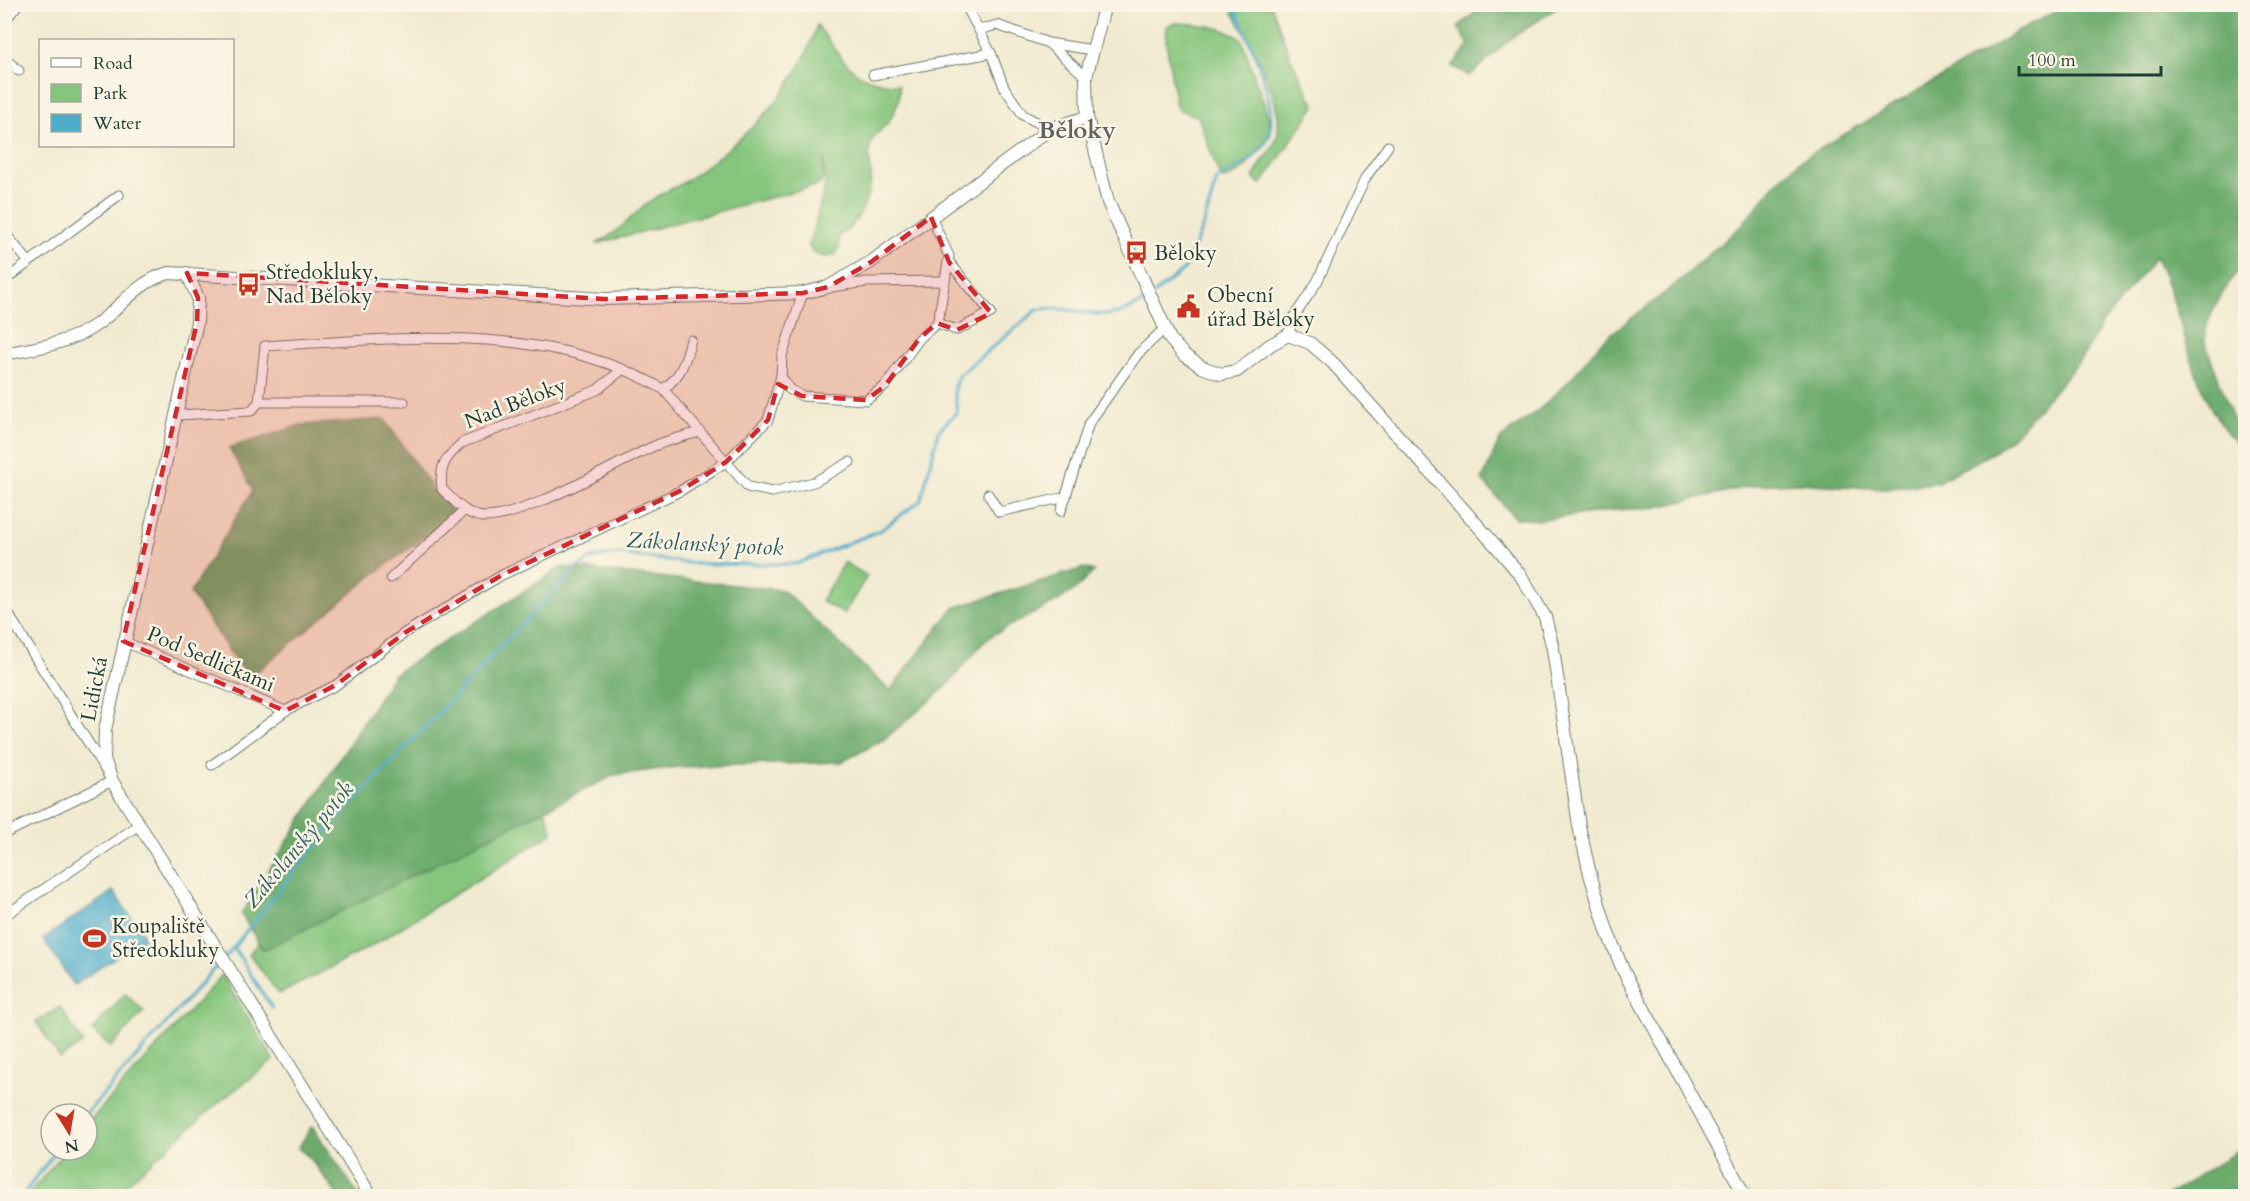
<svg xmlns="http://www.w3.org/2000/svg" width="2250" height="1201" font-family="Cardo,serif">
  <rect width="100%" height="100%" fill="#fcf5e5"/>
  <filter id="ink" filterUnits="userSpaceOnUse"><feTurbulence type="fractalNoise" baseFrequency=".0167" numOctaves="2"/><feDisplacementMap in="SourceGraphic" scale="12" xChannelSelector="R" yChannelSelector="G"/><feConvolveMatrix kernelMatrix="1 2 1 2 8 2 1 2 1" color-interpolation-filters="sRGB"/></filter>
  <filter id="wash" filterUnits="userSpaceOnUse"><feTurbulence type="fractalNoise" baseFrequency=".008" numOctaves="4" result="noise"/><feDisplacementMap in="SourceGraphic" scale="24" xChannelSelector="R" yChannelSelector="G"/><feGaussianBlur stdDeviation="1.35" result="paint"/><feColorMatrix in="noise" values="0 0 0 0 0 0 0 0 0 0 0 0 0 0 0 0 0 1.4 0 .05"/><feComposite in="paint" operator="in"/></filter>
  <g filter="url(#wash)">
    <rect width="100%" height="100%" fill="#f1ead0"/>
    <!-- green -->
    <g fill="#85c57d" stroke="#528158" stroke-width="1.5">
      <path d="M1235,5L1272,7L1291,59L1315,106L1261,185L1253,178C1259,165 1269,155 1275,142C1290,111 1250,40 1233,13Z"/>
      <path d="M1175,23C1198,24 1223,25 1242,40L1269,119L1271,134C1257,150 1246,175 1223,179L1219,175L1198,116L1179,110L1176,106L1166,41L1167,26Z"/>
      <path d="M817,25C846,62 848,80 899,85C901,97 895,115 887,124C881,130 875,133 872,141C867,153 870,161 871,173C872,195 858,225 839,236V247L835,255C825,259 813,256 809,246L825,187L824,157L822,182L818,185L596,244C621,231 630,217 650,201C663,192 678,187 690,178C747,137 796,94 817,25Z"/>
      <polygon points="844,562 867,576 844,614 821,601"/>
      <polygon points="534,778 553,833 370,947 279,994 249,954 296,895"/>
      <polygon points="222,975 274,1060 218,1103 113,1196 27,1196 66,1150 87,1150 87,1124"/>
      <polygon points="125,994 144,1011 111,1047 92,1030"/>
      <polygon points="60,1007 83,1043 60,1058 36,1022"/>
    </g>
    <!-- forest -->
    <g fill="#6caa6c" stroke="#467450" stroke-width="1.5">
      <path d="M2069,4L2245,5V259L2217,302L2208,322L2204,339L2235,424L2241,448C2188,398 2188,318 2155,257L2100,326L2083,357L2018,432L1994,452L1936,483L1884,489L1798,483L1756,485L1649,509H1625L1539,520L1515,518L1482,480L1500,439L1542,407L1569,381L1602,341L1672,287L1741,226L1776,183L1801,160L2017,32Z"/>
      <polygon points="1484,5 1484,4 1562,5 1513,37 1469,76 1452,66 1469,45 1458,27"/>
      <polygon points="384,419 436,493 459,512 373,575 248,679 190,593 253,490 229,448 301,425"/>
      <polygon points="562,567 783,590 890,691 953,608 1084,568 1094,571 1076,589 1058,601 994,634 981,645 946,687 903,724 883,740 842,762 678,767 614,775 263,950 241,914 394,674"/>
      <polygon points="312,1126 359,1196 338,1196 310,1158 298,1148"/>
      <polygon points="2245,1146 2245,1196 2167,1196"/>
    </g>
    <!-- water -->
    <polygon fill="#4babca" stroke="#35747f" stroke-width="1.5" points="113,891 145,937 74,985 43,939"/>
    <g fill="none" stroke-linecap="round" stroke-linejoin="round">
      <!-- stream -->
      <g stroke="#4babca" stroke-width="3">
        <path d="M1154,294L1185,269L1204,223L1217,179C1235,171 1254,160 1265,144C1286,113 1246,36 1233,4"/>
        <polyline points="234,948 272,1008"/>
        <path d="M225,958L329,828L574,570L592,558L619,554L698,564H796L881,530L921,500L939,430L957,412L954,387L959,375L1037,310C1065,304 1091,319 1119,313C1129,311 1140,303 1149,299"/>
        <polyline points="86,1114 220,962"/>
        <polyline points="22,1196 57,1150"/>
      </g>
    </g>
  </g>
  <g filter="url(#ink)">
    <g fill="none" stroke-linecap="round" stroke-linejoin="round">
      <defs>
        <g id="street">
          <polyline points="965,4 991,53 1004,87 1023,115 1050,129"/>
          <polyline points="4,22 18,4"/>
          <polyline points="979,30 997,25 1048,43 1086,77"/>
          <polyline points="1048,43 1093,50"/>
          <polyline points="4,58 19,71"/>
          <polyline points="873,75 991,53"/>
          <polyline points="4,232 28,261"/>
          <polyline points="4,281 119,195"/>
          <polyline points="831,287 867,282 945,281"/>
          <polyline points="937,323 957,330 991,313 949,262"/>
          <polyline points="1288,335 1294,317 1317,282 1366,177 1388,146"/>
          <path d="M623,369L597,390L462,443C445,458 439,466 442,489C453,500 467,516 483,517C522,519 613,465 652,447C667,440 684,436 700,432"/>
          <polyline points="781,376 789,389 802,396 866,400 885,386 919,339 937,323 939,316 949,256 931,217"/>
          <path d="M663,389C682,376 685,361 691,340"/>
          <polyline points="259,402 404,402"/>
          <path d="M177,415L251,411L259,402L265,346C395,339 545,320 663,389L748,487L772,492L814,482L850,462"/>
          <polyline points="988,494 999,512 1066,497"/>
          <polyline points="1061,511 1089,423 1138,354 1164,329"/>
          <polyline points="391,578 465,510"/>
          <polyline points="4,607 112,781 4,834"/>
          <polyline points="123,641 285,711 336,685 406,632 502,575 680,491 726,462 768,420 781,376 782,356 803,293"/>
          <polyline points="212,765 285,711"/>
          <polyline points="4,916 139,825"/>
        </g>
        <g id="secondary">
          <polyline points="1105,4 1086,77 1087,117 1108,202 1170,339 1184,355 1202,367 1221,374 1237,371 1270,345 1288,335 1310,343 1333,363 1496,546 1521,576 1545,617 1553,649 1579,826 1590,874 1607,931 1624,972 1745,1196"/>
          <polyline points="187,273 198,298 197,322 105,730 104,759 112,781 371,1196"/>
          <path d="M4,354C35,348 67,344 93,327C119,310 137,281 169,273L605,299L803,293L828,287L871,262L1050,129L1087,117"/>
        </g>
      </defs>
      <!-- street casing -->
      <use href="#street" stroke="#687a6b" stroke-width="11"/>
      <!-- secondary casing -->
      <use href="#secondary" stroke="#687a6b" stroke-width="14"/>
      <!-- street -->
      <use href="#street" stroke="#fff" stroke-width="9"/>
      <!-- secondary -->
      <use href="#secondary" stroke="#fff" stroke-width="12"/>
    </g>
  </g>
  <!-- marked area -->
  <path fill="#d62828" fill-opacity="0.2" stroke="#d62828" stroke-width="4.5" stroke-dasharray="12 8" stroke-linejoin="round" d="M931,217L949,262L991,313L957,330L937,323L919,339L885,386L866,400L802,396L778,384L768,420L726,462L680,491L502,575L406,632L336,685L285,711L123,641L197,322L198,298L187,273L605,299L803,293L828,287L871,262Z"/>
  <!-- icons -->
  <defs>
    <symbol id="bus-bare" viewBox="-9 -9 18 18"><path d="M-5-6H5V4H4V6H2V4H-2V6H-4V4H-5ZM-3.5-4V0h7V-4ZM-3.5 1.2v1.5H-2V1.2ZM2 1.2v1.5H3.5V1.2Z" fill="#c8321e" stroke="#fcf5e5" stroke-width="2.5" paint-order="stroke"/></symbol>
    <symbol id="civic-bare" viewBox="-9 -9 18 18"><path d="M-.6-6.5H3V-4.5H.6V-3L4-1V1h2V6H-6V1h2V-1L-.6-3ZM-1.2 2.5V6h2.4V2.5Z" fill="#c8321e" stroke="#fcf5e5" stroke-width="2.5" paint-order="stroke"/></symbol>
    <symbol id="stadium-bare" viewBox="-9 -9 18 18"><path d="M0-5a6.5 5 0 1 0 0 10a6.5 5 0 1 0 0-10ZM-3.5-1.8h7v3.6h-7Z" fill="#c8321e" stroke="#fcf5e5" stroke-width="2.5" paint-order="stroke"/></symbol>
  </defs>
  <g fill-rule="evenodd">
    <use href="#bus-bare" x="1120" y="236" width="33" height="33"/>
    <use href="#bus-bare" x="232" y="268" width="33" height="33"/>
    <use href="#civic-bare" x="1172" y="290" width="33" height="33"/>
    <use href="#stadium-bare" x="78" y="922" width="33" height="33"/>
  </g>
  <g text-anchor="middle" stroke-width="5" stroke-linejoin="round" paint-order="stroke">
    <!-- poi labels -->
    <g font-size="21" fill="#1f3d34" stroke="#fcf5e5" text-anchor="start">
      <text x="1154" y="260">Běloky</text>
      <text x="266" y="279">Středokluky,<tspan x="266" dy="24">Nad Běloky</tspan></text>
      <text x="1207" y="302">Obecní<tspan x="1207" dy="24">úřad Běloky</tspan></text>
      <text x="112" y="933">Koupaliště<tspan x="112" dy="24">Středokluky</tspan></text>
    </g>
    <!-- street labels -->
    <g font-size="21" fill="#1f3d34" stroke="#fcf5e5">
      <text transform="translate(515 403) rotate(-21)" y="7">Nad Běloky</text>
      <text transform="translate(211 659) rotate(23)" y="7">Pod Sedličkami</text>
      <text transform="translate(94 689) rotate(-79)" y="7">Lidická</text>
    </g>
    <!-- water labels -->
    <g font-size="22" font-style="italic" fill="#2c5e61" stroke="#fcf5e5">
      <text transform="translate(705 543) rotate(3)" y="8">Zákolanský potok</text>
      <text transform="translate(298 844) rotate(-50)" y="8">Zákolanský potok</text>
    </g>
    <!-- quarter labels -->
    <g font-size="24" font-weight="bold" fill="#606065" stroke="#fcf5e5">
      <text x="1077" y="138">Běloky</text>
    </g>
  </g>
  <!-- margin -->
  <rect width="2250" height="1201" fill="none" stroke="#fcf5e5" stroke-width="24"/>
  <!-- legend -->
  <rect x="39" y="39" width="195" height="108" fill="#fcf5e5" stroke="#a4ab9e" stroke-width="1.5"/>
  <rect x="51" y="58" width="30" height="9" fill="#ffffff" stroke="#a4ab9e" stroke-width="1.5"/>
  <text x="93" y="69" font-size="18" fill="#1f3d34">Road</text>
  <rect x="51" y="84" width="30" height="18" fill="#85c57d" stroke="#a4ab9e" stroke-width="1.5"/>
  <text x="93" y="99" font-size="18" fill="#1f3d34">Park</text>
  <rect x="51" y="114" width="30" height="18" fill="#4babca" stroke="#a4ab9e" stroke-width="1.5"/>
  <text x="93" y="129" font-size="18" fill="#1f3d34">Water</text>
  <!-- north arrow -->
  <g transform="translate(69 1132) rotate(169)"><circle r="28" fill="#fcf5e5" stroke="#a4ab9e" stroke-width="1.5"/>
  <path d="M0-4.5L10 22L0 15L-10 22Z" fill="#c8321e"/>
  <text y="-9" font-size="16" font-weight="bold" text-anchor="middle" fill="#1f3d34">N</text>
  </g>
  <!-- scale -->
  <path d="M2019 66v9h142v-9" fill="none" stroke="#1f3d34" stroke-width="3"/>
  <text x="2028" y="66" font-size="18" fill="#1f3d34" stroke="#fcf5e5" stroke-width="4.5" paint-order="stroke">100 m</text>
</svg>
